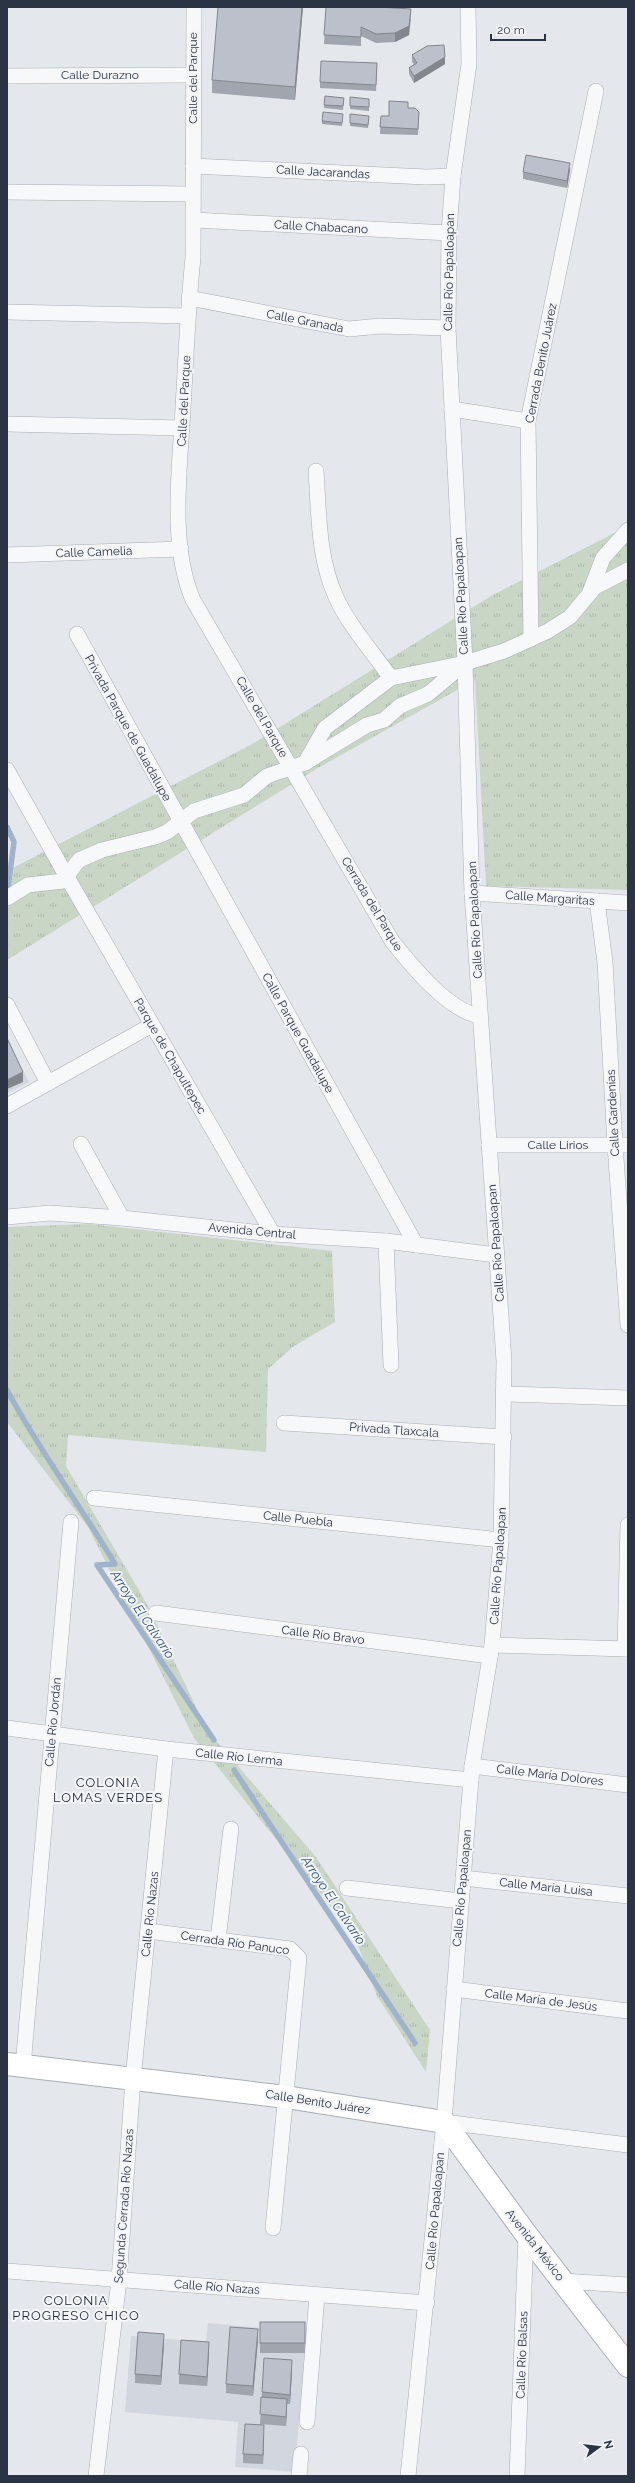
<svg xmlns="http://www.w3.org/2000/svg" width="635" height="2483" font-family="Raleway,sans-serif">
  <defs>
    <pattern id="grass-tufts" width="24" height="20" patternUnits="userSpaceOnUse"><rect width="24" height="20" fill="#c9d6c5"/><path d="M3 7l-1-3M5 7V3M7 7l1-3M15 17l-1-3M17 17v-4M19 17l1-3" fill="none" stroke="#adb8ab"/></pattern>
  </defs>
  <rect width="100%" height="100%" fill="#e4e7ec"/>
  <!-- built -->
  <g fill="#d2d6de">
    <polygon points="7,1039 29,1082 7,1093"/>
    <polygon points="208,2323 306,2332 295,2472 235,2467 238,2422 125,2412 131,2336 206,2342"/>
  </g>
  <!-- grass -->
  <g fill="url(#grass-tufts)">
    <polygon points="628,526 628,890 486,886 475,680 318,768 7,960 7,871 254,743 491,596"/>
    <polygon points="90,1224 332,1251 335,1322 294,1346 268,1369 266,1452 68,1435 66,1466 147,1604 207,1730 316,1857 430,2030 426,2072 377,1996 354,1935 194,1738 88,1527 7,1422 7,1227"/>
  </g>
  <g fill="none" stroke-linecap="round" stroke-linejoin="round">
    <!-- stream -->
    <g stroke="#9fb4cc" stroke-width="5.5">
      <polyline points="7,827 14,842 7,895"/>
      <path d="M7,1390C39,1450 80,1505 115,1564L97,1565L214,1740"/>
      <polyline points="234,1770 415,2043"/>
    </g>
    <defs>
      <g id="street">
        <path d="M194,7L193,257C188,307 186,357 183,408C180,468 169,544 193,600L392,941C411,965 448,1011 480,1016"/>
        <polyline points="7,76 193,75"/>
        <polyline points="193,166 426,177 453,176"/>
        <polyline points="7,192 192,194"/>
        <polyline points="194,220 449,233"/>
        <polyline points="189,298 349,329 380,326 448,328"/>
        <polyline points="7,312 188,316"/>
        <polyline points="452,409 528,421"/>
        <polyline points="7,424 182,428"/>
        <path d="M316,471C319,514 318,558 336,597C347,623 374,654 391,678"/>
        <polyline points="7,555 181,549"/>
        <polyline points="590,592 603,558 628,530"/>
        <polyline points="77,634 416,1245"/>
        <polyline points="531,639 528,421 596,91"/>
        <polyline points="305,763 325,728 391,678 465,663"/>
        <polyline points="7,770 67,877 273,1234"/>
        <polyline points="472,893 628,903"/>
        <polyline points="7,898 28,885 63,881 79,860 102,850 155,837 167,832 194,811 244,795 267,776 305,763 367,725 384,720 400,706 428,694 465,663 504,651 548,631 570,617 595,587 628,570"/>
        <polyline points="597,901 605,962 615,1145 628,1325"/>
        <polyline points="7,1005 48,1083"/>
        <polyline points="7,1106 152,1025"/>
        <polyline points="81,1144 122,1218"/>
        <polyline points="489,1145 628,1145"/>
        <polyline points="7,1217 50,1213 122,1218 273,1234 386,1241 496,1255"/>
        <polyline points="386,1241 391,1365"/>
        <polyline points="505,1394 628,1398"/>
        <polyline points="284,1423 504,1437"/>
        <polyline points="94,1498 501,1540"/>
        <polyline points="156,1613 490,1656"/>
        <polyline points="492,1645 628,1649"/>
        <polyline points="625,1649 628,1525"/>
        <polyline points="7,1728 166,1749 471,1780"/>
        <polyline points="472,1766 628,1785"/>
        <polyline points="463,1878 628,1896"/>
        <polyline points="347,1888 461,1901"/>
        <polyline points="148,1931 290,1949 299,1958 273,2228"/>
        <polyline points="218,1940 231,1829"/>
        <polyline points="454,1989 628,2011"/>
        <polyline points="23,2066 71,1522"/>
        <polyline points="444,2122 628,2145"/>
        <polyline points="7,2271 427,2303"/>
        <polyline points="562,2281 628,2285"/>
        <polyline points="307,2422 317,2295"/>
        <polyline points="96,2476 119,2280 133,2079 166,1749"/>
        <polyline points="299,2476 301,2454"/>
        <polyline points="408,2476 444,2122 472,1766 492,1645 501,1540 504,1361 472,893 465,663 448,328 449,233 453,176 469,64 468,7"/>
        <polyline points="517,2476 526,2234"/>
      </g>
      <polyline id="secondary" points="7,2064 286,2097 444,2122 526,2234 628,2366"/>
    </defs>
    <!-- street casing -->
    <use href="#street" stroke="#a9aeb7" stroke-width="16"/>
    <!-- secondary casing -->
    <use href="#secondary" stroke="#a9aeb7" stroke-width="24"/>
    <!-- street -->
    <use href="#street" stroke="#f7f8fa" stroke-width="15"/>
    <!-- secondary -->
    <use href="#secondary" stroke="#fff" stroke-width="22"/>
  </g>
  <!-- wall -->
  <g fill="#a1a5ae">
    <polygon points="303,7 295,100 212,93 212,80"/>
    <polygon points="326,7 411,19 409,35 395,42 376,43 361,36 361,46 324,44"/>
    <polygon points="412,55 445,64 414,83 409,74 409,68 414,64 412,62"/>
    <polygon points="377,70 376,91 320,88 320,82"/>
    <polygon points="325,96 344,98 343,110 324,108"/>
    <polygon points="369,102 369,111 350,109 350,106"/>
    <polygon points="408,108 419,119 418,135 380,134 381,116 389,116"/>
    <polygon points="350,114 369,119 368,128 350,126"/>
    <polygon points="343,118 342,126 322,124 322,121"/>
    <polygon points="570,170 567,188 523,179 523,172"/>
    <rect x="260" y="2322" width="45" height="31"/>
    <polygon points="258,2339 253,2396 226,2393 226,2384"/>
    <polygon points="164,2344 161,2385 135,2383 135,2374"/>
    <polygon points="209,2351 207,2386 179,2384 179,2374"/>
    <polygon points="292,2370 290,2404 287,2404 286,2426 260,2424 262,2392"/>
    <polygon points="264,2435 263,2464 243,2463 243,2454"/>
  </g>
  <!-- shaded-wall -->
  <g fill="#83868d">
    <polygon points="302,7 303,7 295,100 295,87"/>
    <polygon points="411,9 409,35 395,42 395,33"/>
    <polygon points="445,57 445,64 414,83 414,76"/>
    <polygon points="570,163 570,170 567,188 567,181"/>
    <polygon points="23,1072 23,1082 7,1089 7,1080"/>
    <polygon points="258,2329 258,2339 253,2396 253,2386"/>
    <polygon points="164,2334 164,2344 161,2385 161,2376"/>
    <polygon points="209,2342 209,2351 207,2386 207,2377"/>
    <polygon points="292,2360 292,2370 290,2404 290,2395"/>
    <polygon points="287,2399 287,2409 286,2426 286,2417"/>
    <polygon points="264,2425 264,2435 263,2464 263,2455"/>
  </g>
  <!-- building -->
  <g fill="#bbc0ca" stroke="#83868d">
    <polygon points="218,7 302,7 295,87 212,80"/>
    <polygon points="326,7 377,7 411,9 409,26 395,33 376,34 361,27 361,37 324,35"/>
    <polygon points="444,45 445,57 414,76 409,68 417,63 412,55 427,46"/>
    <polygon points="321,61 377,63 376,85 320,82"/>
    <polygon points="325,96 344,98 343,106 324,105"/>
    <polygon points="350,97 369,99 369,107 350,106"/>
    <polygon points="389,101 408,102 408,108 415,108 419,112 418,129 380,127 381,116 389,116"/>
    <polygon points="323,112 343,114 342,123 322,121"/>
    <polygon points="350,114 369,116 368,125 350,123"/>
    <polygon points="526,155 570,163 567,181 523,172"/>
    <polygon points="7,1038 23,1072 7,1080"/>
    <rect x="260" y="2322" width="45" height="21"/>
    <polygon points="230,2327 258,2329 253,2386 226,2384"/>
    <polygon points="138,2332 164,2334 161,2376 135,2374"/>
    <polygon points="181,2340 209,2342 207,2377 179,2374"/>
    <polygon points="264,2358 292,2360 290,2395 262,2392"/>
    <polygon points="261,2397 287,2399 286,2417 260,2414"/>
    <polygon points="245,2424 264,2425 263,2455 243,2454"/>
  </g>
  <g text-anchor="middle" stroke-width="4" stroke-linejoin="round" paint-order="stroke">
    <!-- street labels -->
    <g font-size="12" fill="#2b3445" stroke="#f4f6f9">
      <text x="100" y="79">Calle Durazno</text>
      <text transform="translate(193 78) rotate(-90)" y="4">Calle del Parque</text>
      <text transform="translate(323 172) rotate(3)" y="4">Calle Jacarandas</text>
      <text transform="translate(321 227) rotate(3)" y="4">Calle Chabacano</text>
      <text transform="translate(449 272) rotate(-89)" y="4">Calle Río Papaloapan</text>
      <text transform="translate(305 321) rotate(11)" y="4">Calle Granada</text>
      <text transform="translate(541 363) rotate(-79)" y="4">Cerrada Benito Juárez</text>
      <text transform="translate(184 401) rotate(-87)" y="4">Calle del Parque</text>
      <text transform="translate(94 552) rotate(-2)" y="4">Calle Camelia</text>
      <text transform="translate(461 596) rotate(-93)" y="4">Calle Río Papaloapan</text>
      <text transform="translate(262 717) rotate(60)" y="4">Calle del Parque</text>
      <text transform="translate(128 728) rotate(61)" y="4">Privada Parque de Guadalupe</text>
      <text transform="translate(550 898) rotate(4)" y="4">Calle Margaritas</text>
      <text transform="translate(372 904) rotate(59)" y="4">Cerrada del Parque</text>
      <text transform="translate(475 920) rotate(-93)" y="4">Calle Río Papaloapan</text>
      <text transform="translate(298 1033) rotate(61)" y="4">Calle Parque Guadalupe</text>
      <text transform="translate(170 1056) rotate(60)" y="4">Parque de Chapultepec</text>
      <text transform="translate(613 1113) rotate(-93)" y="4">Calle Gardenías</text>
      <text x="558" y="1149">Calle Lirios</text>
      <text transform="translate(252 1231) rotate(5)" y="4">Avenida Central</text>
      <text transform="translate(496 1243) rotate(-94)" y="4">Calle Río Papaloapan</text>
      <text transform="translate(394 1430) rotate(4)" y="4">Privada Tlaxcala</text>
      <text transform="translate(298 1519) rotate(6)" y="4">Calle Puebla</text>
      <text transform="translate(498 1566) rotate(-86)" y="4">Calle Río Papaloapan</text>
      <text transform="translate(323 1635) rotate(7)" y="4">Calle Río Bravo</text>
      <text transform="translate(53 1722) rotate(-85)" y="4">Calle Río Jordán</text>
      <text transform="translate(239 1757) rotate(6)" y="4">Calle Río Lerma</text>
      <text transform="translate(550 1775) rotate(7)" y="4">Calle María Dolores</text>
      <text transform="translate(546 1887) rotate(6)" y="4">Calle María Luisa</text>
      <text transform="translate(462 1888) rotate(-85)" y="4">Calle Río Papaloapan</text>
      <text transform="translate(150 1914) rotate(-84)" y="4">Calle Río Nazas</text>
      <text transform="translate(235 1943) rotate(8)" y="4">Cerrada Río Panuco</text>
      <text transform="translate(541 2000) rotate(7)" y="4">Calle María de Jesús</text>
      <text transform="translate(318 2102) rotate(9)" y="4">Calle Benito Juárez</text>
      <text transform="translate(124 2206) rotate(-86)" y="4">Segunda Cerrada Río Nazas</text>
      <text transform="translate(435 2211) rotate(-85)" y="4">Calle Río Papaloapan</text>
      <text transform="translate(535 2245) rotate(52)" y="4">Avenida México</text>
      <text transform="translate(217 2287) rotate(4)" y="4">Calle Río Nazas</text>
      <text transform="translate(522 2355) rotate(-88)" y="4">Calle Río Balsas</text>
    </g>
    <!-- water labels -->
    <g font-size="13" font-style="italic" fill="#34527a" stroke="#f4f6f9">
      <text transform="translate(143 1614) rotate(56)" y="5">Arroyo El Calvario</text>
      <text transform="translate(334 1900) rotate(56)" y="5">Arroyo El Calvario</text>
    </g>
    <!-- neighbourhood labels -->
    <g font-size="13" letter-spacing="1" fill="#1d2536" stroke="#f4f6f9">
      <text x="108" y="1787">COLONIA<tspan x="108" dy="15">LOMAS VERDES</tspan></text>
      <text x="76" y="2305">COLONIA<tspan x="76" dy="15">PROGRESO CHICO</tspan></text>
    </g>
  </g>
  <!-- border -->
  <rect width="635" height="2483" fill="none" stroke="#2b3445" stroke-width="16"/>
  <!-- north arrow -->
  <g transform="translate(599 2447) rotate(75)" stroke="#f4f6f9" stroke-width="3" paint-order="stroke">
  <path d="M0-3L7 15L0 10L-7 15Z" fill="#2b3445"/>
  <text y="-6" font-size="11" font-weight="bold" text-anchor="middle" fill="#2b3445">N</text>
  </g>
  <!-- scale -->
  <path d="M491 34v6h54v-6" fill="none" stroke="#2b3445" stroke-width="2"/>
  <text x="497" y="34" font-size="12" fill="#2b3445" stroke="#f4f6f9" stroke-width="3" paint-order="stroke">20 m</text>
</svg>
